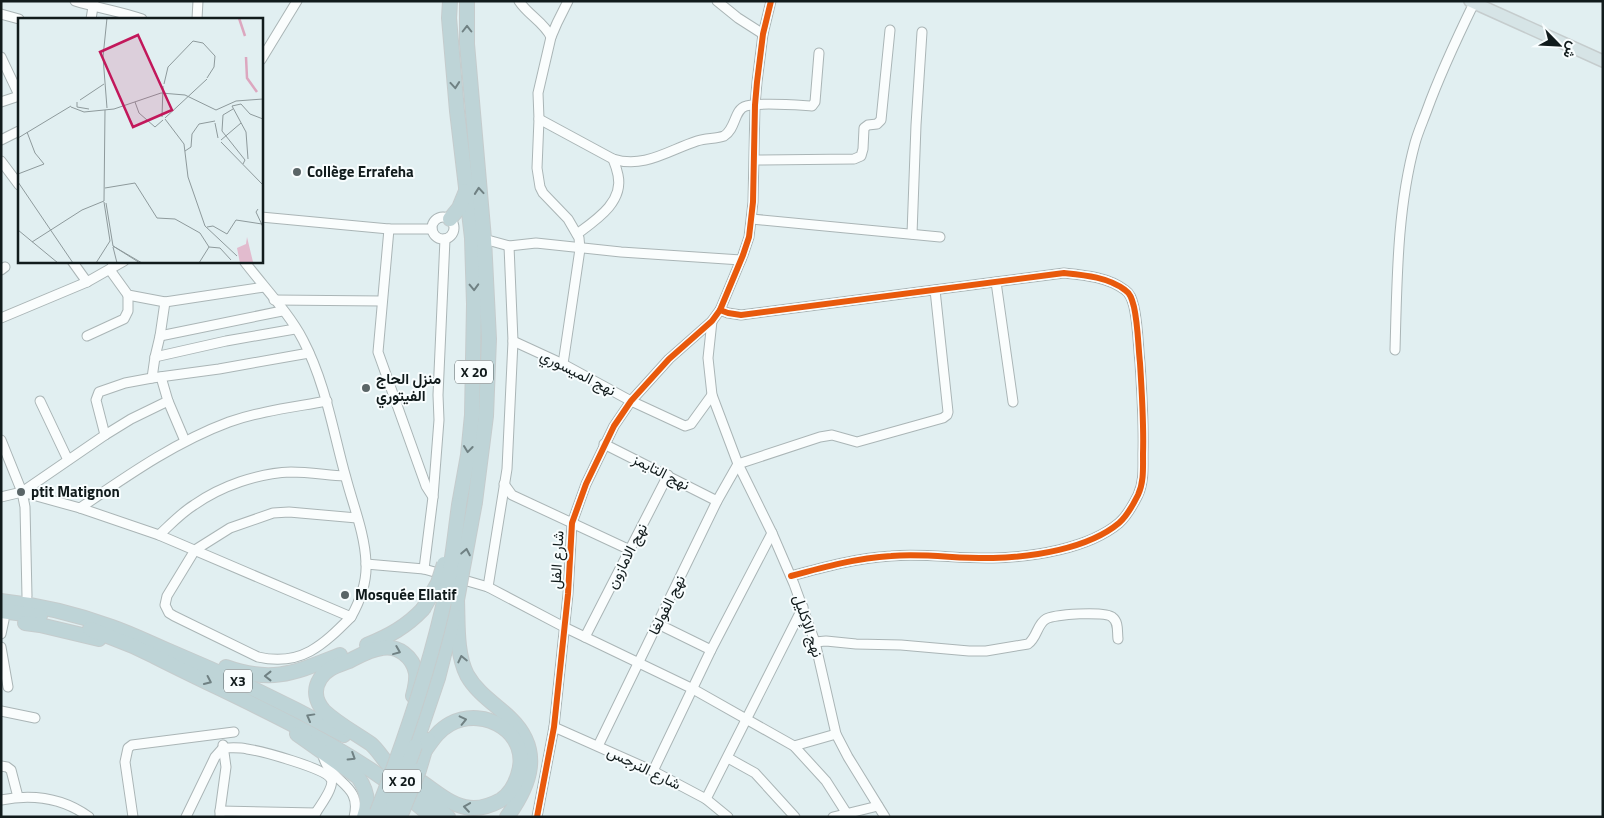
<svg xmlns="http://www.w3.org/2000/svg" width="1604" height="818" font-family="'Titillium Web',Vazirmatn,sans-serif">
  <rect width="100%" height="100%" fill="#e1eff1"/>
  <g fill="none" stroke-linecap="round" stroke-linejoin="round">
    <defs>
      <g id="minor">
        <path d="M75,1C97,8 120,11 142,19"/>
        <path d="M519,1C528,15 544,22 551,37"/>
        <polyline points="717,1 738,18 763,34"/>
        <polyline points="1,14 19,19"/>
        <polyline points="91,19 94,1"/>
        <polyline points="197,19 198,1"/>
        <polyline points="1,57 19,95"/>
        <polyline points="261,60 297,1"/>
        <polyline points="1,102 19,96"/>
        <path d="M539,119L613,159C644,169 669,150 697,141C706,138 716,139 724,136C736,129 734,109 746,106C760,102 796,105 812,106L815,102L819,53"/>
        <polyline points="1,140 19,131"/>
        <polyline points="755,160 854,159 861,156 863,149 864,128 868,125 877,124 881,120 890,30"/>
        <polyline points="1,161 19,185"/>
        <polyline points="261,217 389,229 432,229"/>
        <circle cx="443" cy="228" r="11"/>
        <polyline points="752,219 940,237"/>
        <polyline points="389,229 378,352 426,486 433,497"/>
        <path d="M577,234C596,220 624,202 618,175C617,170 615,164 613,159"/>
        <polyline points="912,234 916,125 922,32"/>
        <polyline points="484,239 509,246 536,243 621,252 741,260"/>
        <polyline points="72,261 87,282"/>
        <polyline points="116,261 110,270 128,295 165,302 264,287"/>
        <polyline points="1,270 5,267"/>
        <polyline points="996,282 1013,402"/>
        <polyline points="274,300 382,301"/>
        <path d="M720,310L728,313L741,315L1064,273C1084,275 1108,277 1125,290C1131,294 1132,300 1134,307C1138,325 1138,344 1140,363C1142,394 1144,424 1143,454C1143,468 1144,482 1138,495C1133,505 1127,516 1119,523C1088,549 1032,557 993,558C959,559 925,553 891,556C857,558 824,567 791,576"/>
        <polyline points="1,318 87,282 124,261"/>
        <polyline points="712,321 708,358 712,395 738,464 772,533 794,584 815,642 836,734 848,757 885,817"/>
        <polyline points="87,336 124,319 128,311 128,295"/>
        <polyline points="160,336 282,311"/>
        <polyline points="513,341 563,364 631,401 685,426 691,424 712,395"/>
        <path d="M1395,350C1397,281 1397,209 1415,143C1418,132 1423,121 1427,110C1440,74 1457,38 1474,3"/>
        <polyline points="155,357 226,341 295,329"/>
        <polyline points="563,364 580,249 579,238 568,219 543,193 540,187 537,168 539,119 538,93 551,37 557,23 568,1"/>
        <polyline points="152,378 155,357 160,336 165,302"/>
        <polyline points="40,401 68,460"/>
        <polyline points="168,401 185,441"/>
        <polyline points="105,435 131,419 168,401 161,377"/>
        <path d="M1,440L22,492L80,508L159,535L351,617C360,601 367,582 366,563C365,534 353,505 346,478C333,432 326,384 303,340C289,313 263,286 244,261"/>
        <polyline points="604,444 717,501"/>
        <polyline points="504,484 512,495 630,550"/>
        <polyline points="22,492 25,507 27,596"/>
        <polyline points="1,497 22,492 105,435 96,400 99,392 125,383 152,378 219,369 309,353"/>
        <path d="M80,508C127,476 175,442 229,422C260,411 295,407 327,401"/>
        <path d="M159,535C170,525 181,513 194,505C221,486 258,473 291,472C309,472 327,475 345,476"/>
        <polyline points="366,564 424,569 445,575"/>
        <polyline points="424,569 433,497 439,420 438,395 445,239"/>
        <polyline points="457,578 488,587 564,627 693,689 794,746 826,781 849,817"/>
        <polyline points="488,587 507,469 513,341 509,246"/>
        <path d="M351,617C323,645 301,667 258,657L174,616L169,613L165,605L167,596L195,550L230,528L273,513L289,512L357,518"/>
        <polyline points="658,624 711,650"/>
        <polyline points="1,634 4,620"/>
        <polyline points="585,637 668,475"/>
        <path d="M815,642L826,641L856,644L901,645L969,651H986L1028,644C1037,638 1037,624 1046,619C1053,614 1106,611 1112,617C1119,622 1117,631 1118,639"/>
        <polyline points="1,647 8,687"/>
        <polyline points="1,711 35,718"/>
        <polyline points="554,727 653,771 706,799 728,817"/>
        <polyline points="598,746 717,501 738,464 820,437 832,435 857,442 943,418 947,415 948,412 935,290"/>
        <polyline points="794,746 836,734"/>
        <path d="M322,752C328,784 363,782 354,817"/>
        <polyline points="728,758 755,773 795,817"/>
        <polyline points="1,766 7,767 11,770 18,797"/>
        <polyline points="653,771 711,650 772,533"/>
        <polyline points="706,799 803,607"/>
        <path d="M1,800C32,794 63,798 89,817"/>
        <polyline points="220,811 226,767 223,745"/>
        <polyline points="133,817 125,762 128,748 132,745 234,732"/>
        <path d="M186,817L215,757L223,748C231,748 239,747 247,749C261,751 325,768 331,779C335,787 318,809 313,817"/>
        <polyline points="220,817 220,811 316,813"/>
        <polyline points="537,817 554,727 568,594 572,523 586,484 614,426 631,401 669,359 712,321 720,310 743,255 749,237 753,202 755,105 757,82 763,34 771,1"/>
        <polyline points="833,817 878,806"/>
      </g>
      <polyline id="major" points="1470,1 1603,61"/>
      <g id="highway">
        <polyline points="450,1 449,18 457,111 472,238 474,304 472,415 468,455 459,505"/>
        <polyline points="467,1 467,44 484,239 489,339 486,416 475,502"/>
        <polyline points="450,219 459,208 466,191"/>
        <path d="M457,600C458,624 456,653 467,675C477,693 495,704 510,718C543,750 531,784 507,817"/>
        <path d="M1,601C39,605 76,614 112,627C132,634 150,643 169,651C229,676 287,704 344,735"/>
        <polyline points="1,611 40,616"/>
        <polyline points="25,623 40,625 99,639"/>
        <path d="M90,629L133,646L154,656C250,705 351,744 432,817"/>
        <path d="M367,645C389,636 406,627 423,609"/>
        <path d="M226,667C273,684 296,672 340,655"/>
        <path d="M413,696C415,688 417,681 416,673C413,657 398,645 382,648C371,649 359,656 349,661C339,665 326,668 320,679C313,690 316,702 324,711C338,724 355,733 371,744C378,750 382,758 388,764C393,768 409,775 415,778C431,787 446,803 465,807C477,810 490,806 501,800C510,794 515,785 518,775C532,734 485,705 450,724C439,730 433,739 426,749"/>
        <path d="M297,734L358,777C367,790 370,802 364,817"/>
        <polyline points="415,746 438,678 454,615"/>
        <polyline points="419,770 428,740"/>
        <polyline points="420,790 448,817"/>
      </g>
    </defs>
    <!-- minor casing -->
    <use href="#minor" stroke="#aab5b6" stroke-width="11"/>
    <!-- major casing -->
    <use href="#major" stroke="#c5cccd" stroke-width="14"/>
    <!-- highway casing -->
    <use href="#highway" stroke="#c5cccd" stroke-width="16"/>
    <!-- minor -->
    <use href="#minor" stroke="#fafdfd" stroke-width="9"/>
    <!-- major -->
    <use href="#major" stroke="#d6e4e6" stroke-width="11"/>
    <!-- highway -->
    <use href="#highway" stroke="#bed4d7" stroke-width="14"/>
    <defs>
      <g id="highway-bridge">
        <polyline points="457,600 475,502"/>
        <polyline points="423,609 438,583 444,564"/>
        <path d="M377,812C405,740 430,668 446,593C452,564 455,534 459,505"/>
        <polyline points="389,817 415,746"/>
        <polyline points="400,817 419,770"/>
      </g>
    </defs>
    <!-- highway-bridge casing -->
    <use href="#highway-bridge" stroke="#c5cccd" stroke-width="16" stroke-linecap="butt"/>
    <!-- highway-bridge -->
    <use href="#highway-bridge" stroke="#bed4d7" stroke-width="14"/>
    <defs>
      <g id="cycleway">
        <path d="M720,310L728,313L741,315L1064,273C1084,275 1108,277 1125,290C1131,294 1132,300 1134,307C1138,325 1138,344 1140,363C1142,394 1144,424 1143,454C1143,468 1144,482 1138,495C1133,505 1127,516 1119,523C1088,549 1032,557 993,558C959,559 925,553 891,556C857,558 824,567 791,576"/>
        <polyline points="537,817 554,727 568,594 572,523 586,484 614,426 631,401 669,359 712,321 720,310 743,255 749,237 753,202 755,105 757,82 763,34 771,1"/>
      </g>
    </defs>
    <!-- cycleway casing -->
    <use href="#cycleway" stroke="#f8fdfe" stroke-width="9"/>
    <!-- cycleway -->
    <use href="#cycleway" stroke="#e8590c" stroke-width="6"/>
  </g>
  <!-- one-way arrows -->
  <defs><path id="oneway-chevron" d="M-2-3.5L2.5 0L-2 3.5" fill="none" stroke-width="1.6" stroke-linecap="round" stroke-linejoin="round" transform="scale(1.25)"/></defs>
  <g stroke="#708183">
    <use href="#oneway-chevron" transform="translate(467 29) rotate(-90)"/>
    <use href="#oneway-chevron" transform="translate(455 85) rotate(85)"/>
    <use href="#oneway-chevron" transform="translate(479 191) rotate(-95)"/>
    <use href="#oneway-chevron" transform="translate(474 287) rotate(88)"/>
    <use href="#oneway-chevron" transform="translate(468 449) rotate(97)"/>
    <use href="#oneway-chevron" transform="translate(466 552) rotate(-79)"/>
    <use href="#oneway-chevron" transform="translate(397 651) rotate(22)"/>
    <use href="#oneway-chevron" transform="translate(462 659) rotate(-103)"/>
    <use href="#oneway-chevron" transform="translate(268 676) rotate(180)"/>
    <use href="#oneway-chevron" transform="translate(208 681) rotate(25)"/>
    <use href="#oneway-chevron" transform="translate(310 717) rotate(-151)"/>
    <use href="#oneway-chevron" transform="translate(463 720) rotate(-13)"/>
    <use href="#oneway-chevron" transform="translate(352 757) rotate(32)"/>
    <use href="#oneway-chevron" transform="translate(467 807) rotate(-172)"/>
  </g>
  <!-- markers -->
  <g fill="#5a6567" stroke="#f8fdfe" stroke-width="2">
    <circle cx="297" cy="172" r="5"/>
    <circle cx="366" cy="388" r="5"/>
    <circle cx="21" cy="492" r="5"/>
    <circle cx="345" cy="595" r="5"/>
  </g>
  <g text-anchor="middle" stroke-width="4" stroke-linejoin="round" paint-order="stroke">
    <!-- shield labels -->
    <g fill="#f8fdfe" stroke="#565f60" stroke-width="1">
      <rect x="455" y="360.5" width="38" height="23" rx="4"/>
      <rect x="224" y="669.5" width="28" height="23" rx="4"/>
      <rect x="383" y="769.5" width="38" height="23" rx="4"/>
    </g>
    <g font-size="14" font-weight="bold" fill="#111b1c">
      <text x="474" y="377">X 20</text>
      <text x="238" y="686">X3</text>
      <text x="402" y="786">X 20</text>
    </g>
    <!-- poi labels -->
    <g font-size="15" font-weight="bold" fill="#111b1c" stroke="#f8fdfe" text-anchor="start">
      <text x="307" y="177">Collège Errafeha</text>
      <text x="376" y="384">منزل الحاج<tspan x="376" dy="17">الفيتوري</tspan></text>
      <text x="31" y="497">ptit Matignon</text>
      <text x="355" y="600">Mosquée Ellatif</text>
    </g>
    <!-- street labels -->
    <g font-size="15" fill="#111b1c" stroke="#f8fdfe">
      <text transform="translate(578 373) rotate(27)" y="5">نهج الميسوري</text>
      <text transform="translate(661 472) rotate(27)" y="5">نهج التايمز</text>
      <text transform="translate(627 556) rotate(-63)" y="5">نهج الامازون</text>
      <text transform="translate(557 560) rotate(-87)" y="5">شارع الفل</text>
      <text transform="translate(667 605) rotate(-64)" y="5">نهج الفولغا</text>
      <text transform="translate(808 626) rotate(72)" y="5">نهج الإكليل</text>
      <text transform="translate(644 768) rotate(26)" y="5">شارع النرجس</text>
    </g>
  </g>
  <!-- overview -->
  <g transform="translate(18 18)">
    <rect width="245" height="245" fill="#e1eff1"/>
    <path d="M229,219L235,244L222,245L219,230L228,226Z" fill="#e2bbce"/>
    <path fill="none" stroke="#dca7bf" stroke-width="2.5" d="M221,0L227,18M228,39L229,60L239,74"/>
    <path fill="none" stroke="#8e9a9c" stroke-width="1" d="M89,0L85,39L89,90M146,66L150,49L175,23L185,25L197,38L196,49L189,60M62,82L86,66M59,84V89L71,91M117,84L121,95L137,109L145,102M53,89L66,94L96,91L143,75L167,77L198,92L218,83L245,81M215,91L205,97L204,113L227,142L225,146M144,99L145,68M147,100L189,61M147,101L166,126L170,159L187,208L219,238M197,105L200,120M0,120L53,88M203,122L223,105M203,124L245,167M167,133L173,129L174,116L181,106L197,103M230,141L228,114L214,88L223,86L232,96L245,101M0,156L26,146L17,135L9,114M0,164L55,245M87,170L117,165L139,200L157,201L182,215L191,229L181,245M86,183L87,92M86,184L92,223M88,185L95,228L124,245M240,191L238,194L245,209M189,209L195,208L209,216L218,202L244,206M0,212L40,245M14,224L64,192L86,183M95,228L122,245M95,229L99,245M191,229L202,230L213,242M78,245L92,223"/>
    <path fill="#c2185b" fill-opacity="0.15" stroke="#c2185b" stroke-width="2.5" d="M120,17L154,92L115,109L82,34Z"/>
    <rect width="245" height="245" fill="none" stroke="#111b1c" stroke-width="2.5"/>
  </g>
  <!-- border -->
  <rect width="1604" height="818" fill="none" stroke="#111b1c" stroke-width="5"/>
  <!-- north arrow -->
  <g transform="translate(1559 45) rotate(114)" stroke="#f8fdfe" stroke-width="4" paint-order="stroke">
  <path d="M0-4L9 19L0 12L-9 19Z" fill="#111b1c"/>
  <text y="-8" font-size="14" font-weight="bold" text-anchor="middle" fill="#111b1c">ش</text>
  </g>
</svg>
